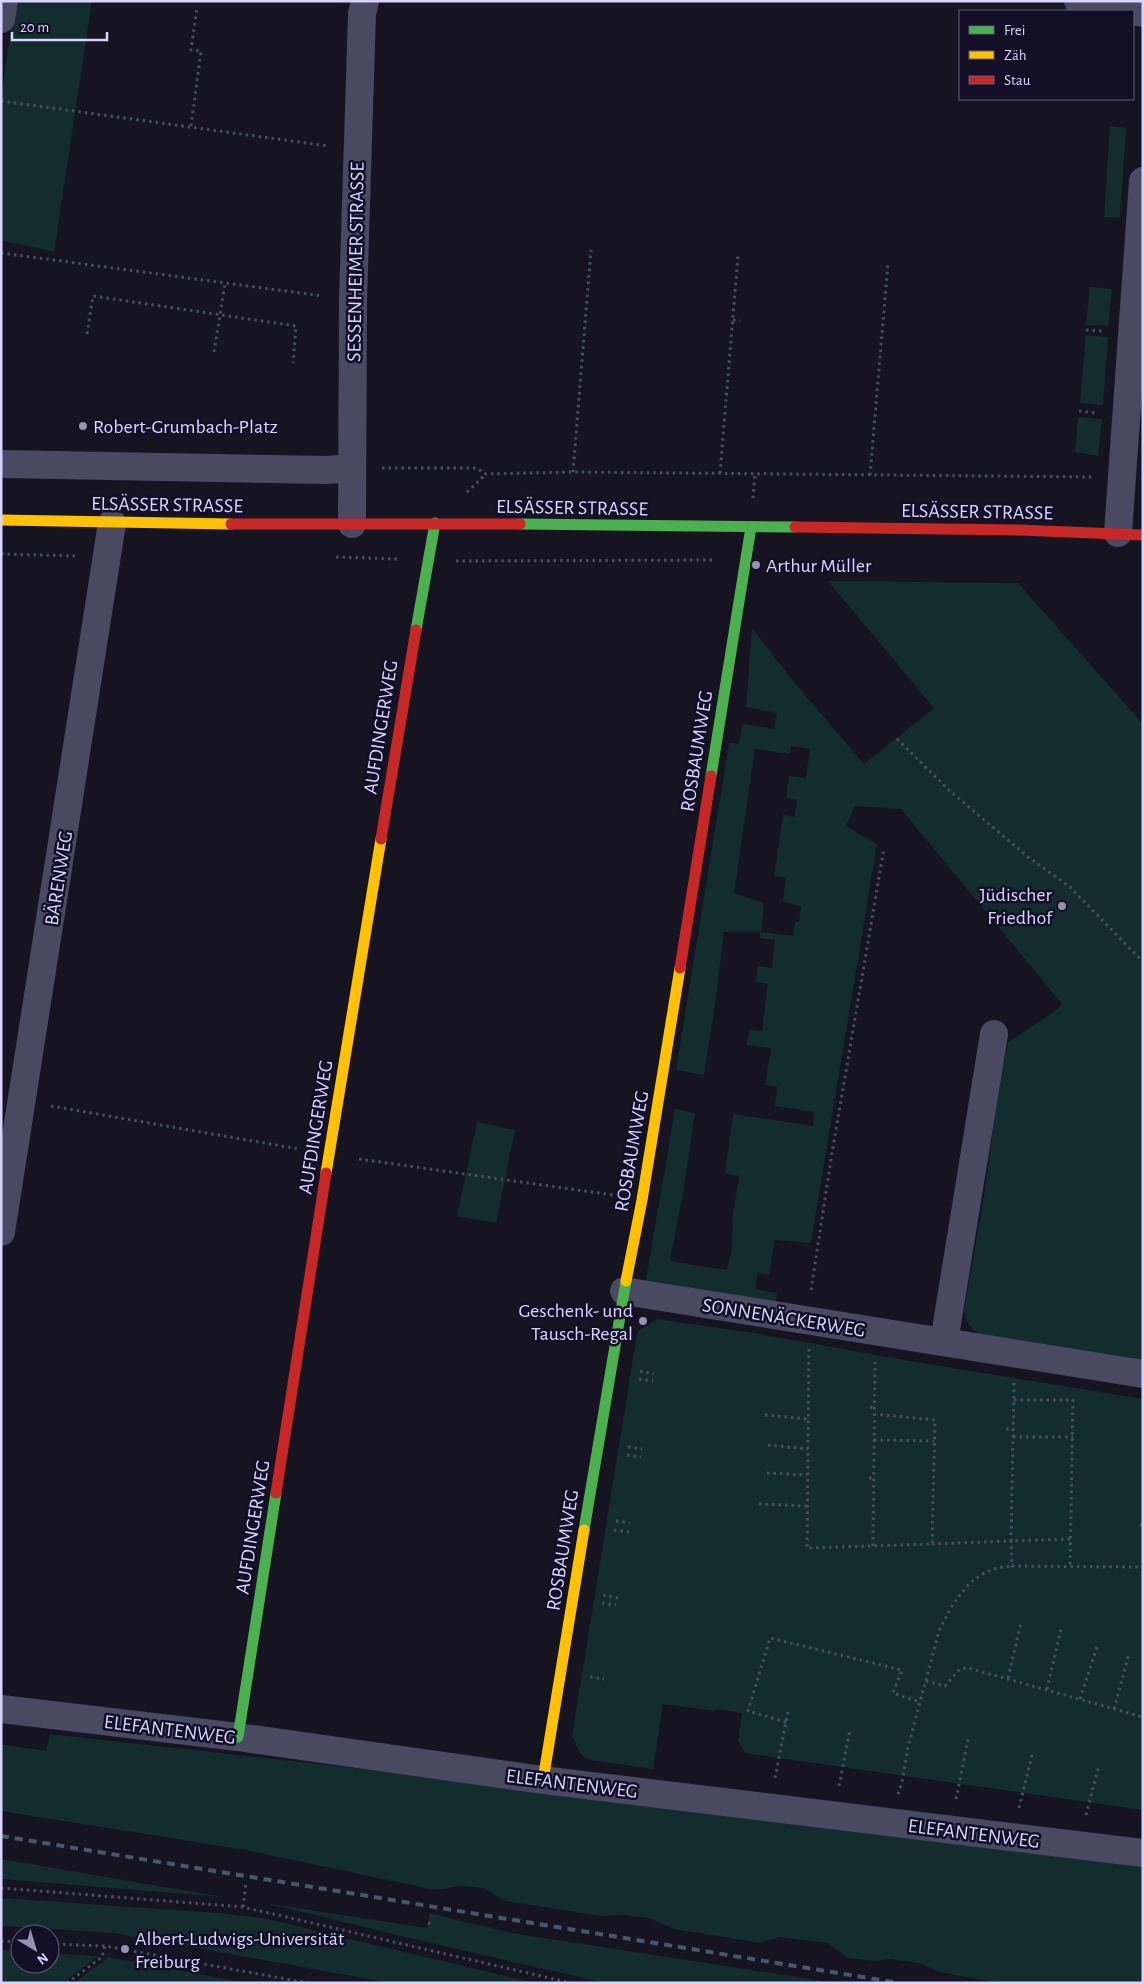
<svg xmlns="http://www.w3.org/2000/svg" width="1144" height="1984" font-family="'Alegreya Sans',sans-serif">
  <rect width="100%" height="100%" fill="#161421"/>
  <!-- green -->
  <g fill="#132c2d" fill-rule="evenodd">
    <polygon points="15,1 92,1 54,252 1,240 1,96"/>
    <polygon points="1110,126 1126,128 1120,218 1104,217"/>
    <polygon points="1090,287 1112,289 1108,326 1086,325"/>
    <polygon points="1086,335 1108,337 1103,405 1080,403"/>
    <polygon points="1078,417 1102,419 1098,456 1075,452"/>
    <path d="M828,581L1018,583L1143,724V1361L979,1334C970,1328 966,1322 964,1311L985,1191L998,1090L1008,1042L1056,1010L1062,1004L901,809L855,806L846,826L877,844L811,1243L775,1240L769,1275L758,1273L755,1289L777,1293L776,1302L646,1280L675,1109L695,1113L684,1187L670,1261L727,1270L732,1247L733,1214L739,1176L725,1173L733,1114L813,1126L814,1112L775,1106L777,1087L765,1085L771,1048L747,1045L749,1030L762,1031L768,984L756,982L758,966L772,968L775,940L760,938V932H724L715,1004L704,1075L676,1070L729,743L739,744L743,724L774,729L777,713L746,707L752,628L793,681L864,764L934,708ZM791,746L810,749L806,778L789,776L786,798L797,800L794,817L783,815L774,876L786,878L783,901L801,907L799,922H795L793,936L761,932L764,903L734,893L755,749L790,754Z"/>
    <polygon points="477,1122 515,1130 496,1223 457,1216"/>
    <polygon points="657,1319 754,1333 910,1361 1143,1399 1143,1810 745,1753 738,1741 742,1713 715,1709 715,1711 663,1704 653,1769 591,1760 581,1755 572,1736 637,1334 639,1330"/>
    <polygon points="50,1734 561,1791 1143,1866 1143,1983 1000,1983 939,1972 919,1963 891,1959 875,1961 848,1958 828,1943 779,1937 760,1943 674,1929 649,1918 623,1915 602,1916 505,1901 484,1888 460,1886 435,1890 246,1850 1,1811 1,1744 46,1751"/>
    <polygon points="1,1859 223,1897 1,1879"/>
    <polygon points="1,1898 220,1913 263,1918 534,1983 390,1983 114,1933 1,1926"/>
    <polygon points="265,1903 427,1928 430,1913 512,1933 836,1983 606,1983 460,1950"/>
    <polygon points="1,1950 20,1951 20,1964 50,1964 50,1953 98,1956 63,1983 1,1983"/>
    <polygon points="108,1957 247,1983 74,1983"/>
  </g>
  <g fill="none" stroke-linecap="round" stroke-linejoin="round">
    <!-- path -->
    <g stroke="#44505f" stroke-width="3" stroke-dasharray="2.5 4" stroke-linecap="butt">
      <polyline points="1,101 328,146"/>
      <polyline points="191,126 201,51 191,50 197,7"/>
      <polyline points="1,253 323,296"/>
      <polyline points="733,320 740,321"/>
      <polyline points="1086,330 1103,331"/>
      <polyline points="87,334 93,296 296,326 293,363"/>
      <polyline points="214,352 225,284"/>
      <polyline points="1079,411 1096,413"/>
      <polyline points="382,468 476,468 486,474 573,472 1092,477"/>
      <polyline points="573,472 591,250"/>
      <polyline points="720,473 738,256"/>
      <polyline points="870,475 888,263"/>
      <polyline points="467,492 486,474"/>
      <polyline points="753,498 755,474"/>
      <polyline points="1,554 78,556"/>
      <polyline points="336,557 397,559"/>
      <polyline points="456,561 715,560"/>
      <polyline points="897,739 950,791 1028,857 1070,887 1143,962"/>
      <polyline points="51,1106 299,1149"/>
      <polyline points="359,1159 613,1195"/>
      <polyline points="811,1290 832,1153 884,848"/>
      <polyline points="809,1349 807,1548 932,1544 935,1420 875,1414"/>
      <polyline points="640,1371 654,1374"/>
      <polyline points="639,1379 653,1381"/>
      <polyline points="1014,1383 1011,1541 1070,1539"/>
      <polyline points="1014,1400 1073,1400 1070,1566"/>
      <polyline points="870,1407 875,1408"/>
      <polyline points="765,1415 808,1419"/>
      <polyline points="1006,1429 1013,1430"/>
      <polyline points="1013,1437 1073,1437"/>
      <polyline points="874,1440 934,1441"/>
      <polyline points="768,1445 808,1449"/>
      <polyline points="628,1447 642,1449"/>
      <polyline points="627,1455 641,1457"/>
      <polyline points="1142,1455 1143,1455"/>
      <polyline points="767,1473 807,1475"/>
      <polyline points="869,1478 874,1478"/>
      <polyline points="759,1504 807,1506"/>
      <polyline points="616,1521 630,1523"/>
      <polyline points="1140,1525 1143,1525"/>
      <polyline points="614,1530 629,1532"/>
      <polyline points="932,1544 1011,1541 1012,1566 1143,1567"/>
      <polyline points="873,1546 875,1362"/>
      <polyline points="603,1595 618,1598"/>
      <polyline points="602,1603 616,1605"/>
      <polyline points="590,1677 604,1679"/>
      <polyline points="1008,1678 1021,1623"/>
      <polyline points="926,1681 945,1686 960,1669 968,1668 1143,1717"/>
      <polyline points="1047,1689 1061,1629"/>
      <polyline points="1080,1699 1098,1644"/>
      <polyline points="1114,1709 1129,1654"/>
      <polyline points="786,1722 748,1711 770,1638 902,1670 893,1693 920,1702"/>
      <polyline points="775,1778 788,1712"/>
      <polyline points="839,1786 850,1730"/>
      <path d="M898,1794L902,1783L908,1747L939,1631C955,1598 972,1568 1012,1566"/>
      <polyline points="956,1799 968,1739"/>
      <polyline points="1019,1808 1032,1755"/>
      <polyline points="1086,1815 1099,1765"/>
      <polyline points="1,1888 243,1907 571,1983"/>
      <polyline points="243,1907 246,1883"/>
      <polyline points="428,1923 433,1924"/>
      <polyline points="1,1941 20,1942"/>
      <polyline points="50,1944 105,1946 308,1983"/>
      <polyline points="67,1983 102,1957 105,1946"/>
    </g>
    <!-- street -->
    <g stroke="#4a4962" stroke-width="28">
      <polyline points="1078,1 1143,13"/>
      <polyline points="1,19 4,1"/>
      <polyline points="1,464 327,470 352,468"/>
      <polyline points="352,524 353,300 362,14 365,1"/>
      <polyline points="1118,533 1143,181"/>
      <polyline points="1,1232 112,523"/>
      <polyline points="624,1291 1143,1374"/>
      <polyline points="944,1342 994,1034"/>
      <polyline points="1,1709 238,1737 543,1780 1143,1853"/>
    </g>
    <!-- fast -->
    <g stroke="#4caf50" stroke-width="11">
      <polyline points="520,524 795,527"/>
      <polyline points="416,630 435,523"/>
      <polyline points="711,776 751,527"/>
      <polyline points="584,1530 626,1281"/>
      <polyline points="238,1737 276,1493"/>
    </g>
    <!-- slow -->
    <g stroke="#ffc107" stroke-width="11">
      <polyline points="1,520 231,524"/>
      <polyline points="326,1173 381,839"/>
      <polyline points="626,1281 642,1200 680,968"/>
      <polyline points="543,1780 584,1530"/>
    </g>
    <!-- jam -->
    <g stroke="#c62828" stroke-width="11">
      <polyline points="231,524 520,524"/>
      <polyline points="795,527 1019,530 1143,535"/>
      <polyline points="381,839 416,630"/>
      <polyline points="680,968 711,776"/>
      <polyline points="276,1493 326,1173"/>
    </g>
    <!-- rail -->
    <polyline stroke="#43596b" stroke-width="4" stroke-dasharray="8 6" stroke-linecap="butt" points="1,1836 899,1983"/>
  </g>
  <!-- markers -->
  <g fill="#9591b1" stroke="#130f26" stroke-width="2">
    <circle cx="83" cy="426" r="5"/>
    <circle cx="756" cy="565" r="5"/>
    <circle cx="1062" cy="906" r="5"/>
    <circle cx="643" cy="1321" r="5"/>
    <circle cx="125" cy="1949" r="5"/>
  </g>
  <g text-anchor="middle" stroke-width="5" stroke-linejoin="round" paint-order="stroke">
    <!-- street labels -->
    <g font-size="20" fill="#d9d4ff" stroke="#130f26">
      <text transform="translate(355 262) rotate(-89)" y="7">SESSENHEIMER STRASSE</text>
      <text transform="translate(167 504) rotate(1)" y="7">ELSÄSSER STRASSE</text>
      <text transform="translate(572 507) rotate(1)" y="7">ELSÄSSER STRASSE</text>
      <text transform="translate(977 511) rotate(1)" y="7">ELSÄSSER STRASSE</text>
      <text transform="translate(380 727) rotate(-81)" y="7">AUFDINGERWEG</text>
      <text transform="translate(696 751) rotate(-81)" y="7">ROSBAUMWEG</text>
      <text transform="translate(58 878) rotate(-81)" y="7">BÄRENWEG</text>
      <text transform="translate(315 1127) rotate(-81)" y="7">AUFDINGERWEG</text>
      <text transform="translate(631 1151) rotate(-80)" y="7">ROSBAUMWEG</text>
      <text transform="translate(784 1317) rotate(9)" y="7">SONNENÄCKERWEG</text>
      <text transform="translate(252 1527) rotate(-81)" y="7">AUFDINGERWEG</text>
      <text transform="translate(562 1550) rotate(-81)" y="7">ROSBAUMWEG</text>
      <text transform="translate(170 1729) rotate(7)" y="7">ELEFANTENWEG</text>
      <text transform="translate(572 1783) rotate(7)" y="7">ELEFANTENWEG</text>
      <text transform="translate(974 1833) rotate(7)" y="7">ELEFANTENWEG</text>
    </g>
    <!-- poi labels -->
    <g font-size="20" fill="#d9d4ff" stroke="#130f26" text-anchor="start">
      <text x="93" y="433">Robert-Grumbach-Platz</text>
      <text x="766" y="572">Arthur Müller</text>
      <text x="1052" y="901" text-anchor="end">Jüdischer<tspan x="1052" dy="23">Friedhof</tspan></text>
      <text x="633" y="1317" text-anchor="end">Geschenk- und<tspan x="633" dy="23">Tausch-Regal</tspan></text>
      <text x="135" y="1945">Albert-Ludwigs-Universität<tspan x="135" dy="23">Freiburg</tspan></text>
    </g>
  </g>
  <!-- border -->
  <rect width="1144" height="1984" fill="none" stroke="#d9d4ff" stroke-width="5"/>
  <!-- legend -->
  <rect x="959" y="10" width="175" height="90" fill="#130f26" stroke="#625e7d"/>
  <rect x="969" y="26" width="25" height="8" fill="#4caf50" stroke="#625e7d"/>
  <text x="1004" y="35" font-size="15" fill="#d9d4ff">Frei</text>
  <rect x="969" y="51" width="25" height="8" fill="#ffc107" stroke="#625e7d"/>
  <text x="1004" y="60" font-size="15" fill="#d9d4ff">Zäh</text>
  <rect x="969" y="76" width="25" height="8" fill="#c62828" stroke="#625e7d"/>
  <text x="1004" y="85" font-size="15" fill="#d9d4ff">Stau</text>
  <!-- north arrow -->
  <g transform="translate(35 1949) rotate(142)"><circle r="24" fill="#130f26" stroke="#625e7d"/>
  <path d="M0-4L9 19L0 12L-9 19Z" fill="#9591b1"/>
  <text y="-8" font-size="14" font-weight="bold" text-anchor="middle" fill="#d9d4ff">N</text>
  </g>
  <!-- scale -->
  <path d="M12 32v8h95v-8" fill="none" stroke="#d9d4ff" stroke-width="2.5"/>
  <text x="20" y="32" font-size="15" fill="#d9d4ff" stroke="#130f26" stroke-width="4" paint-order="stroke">20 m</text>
</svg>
